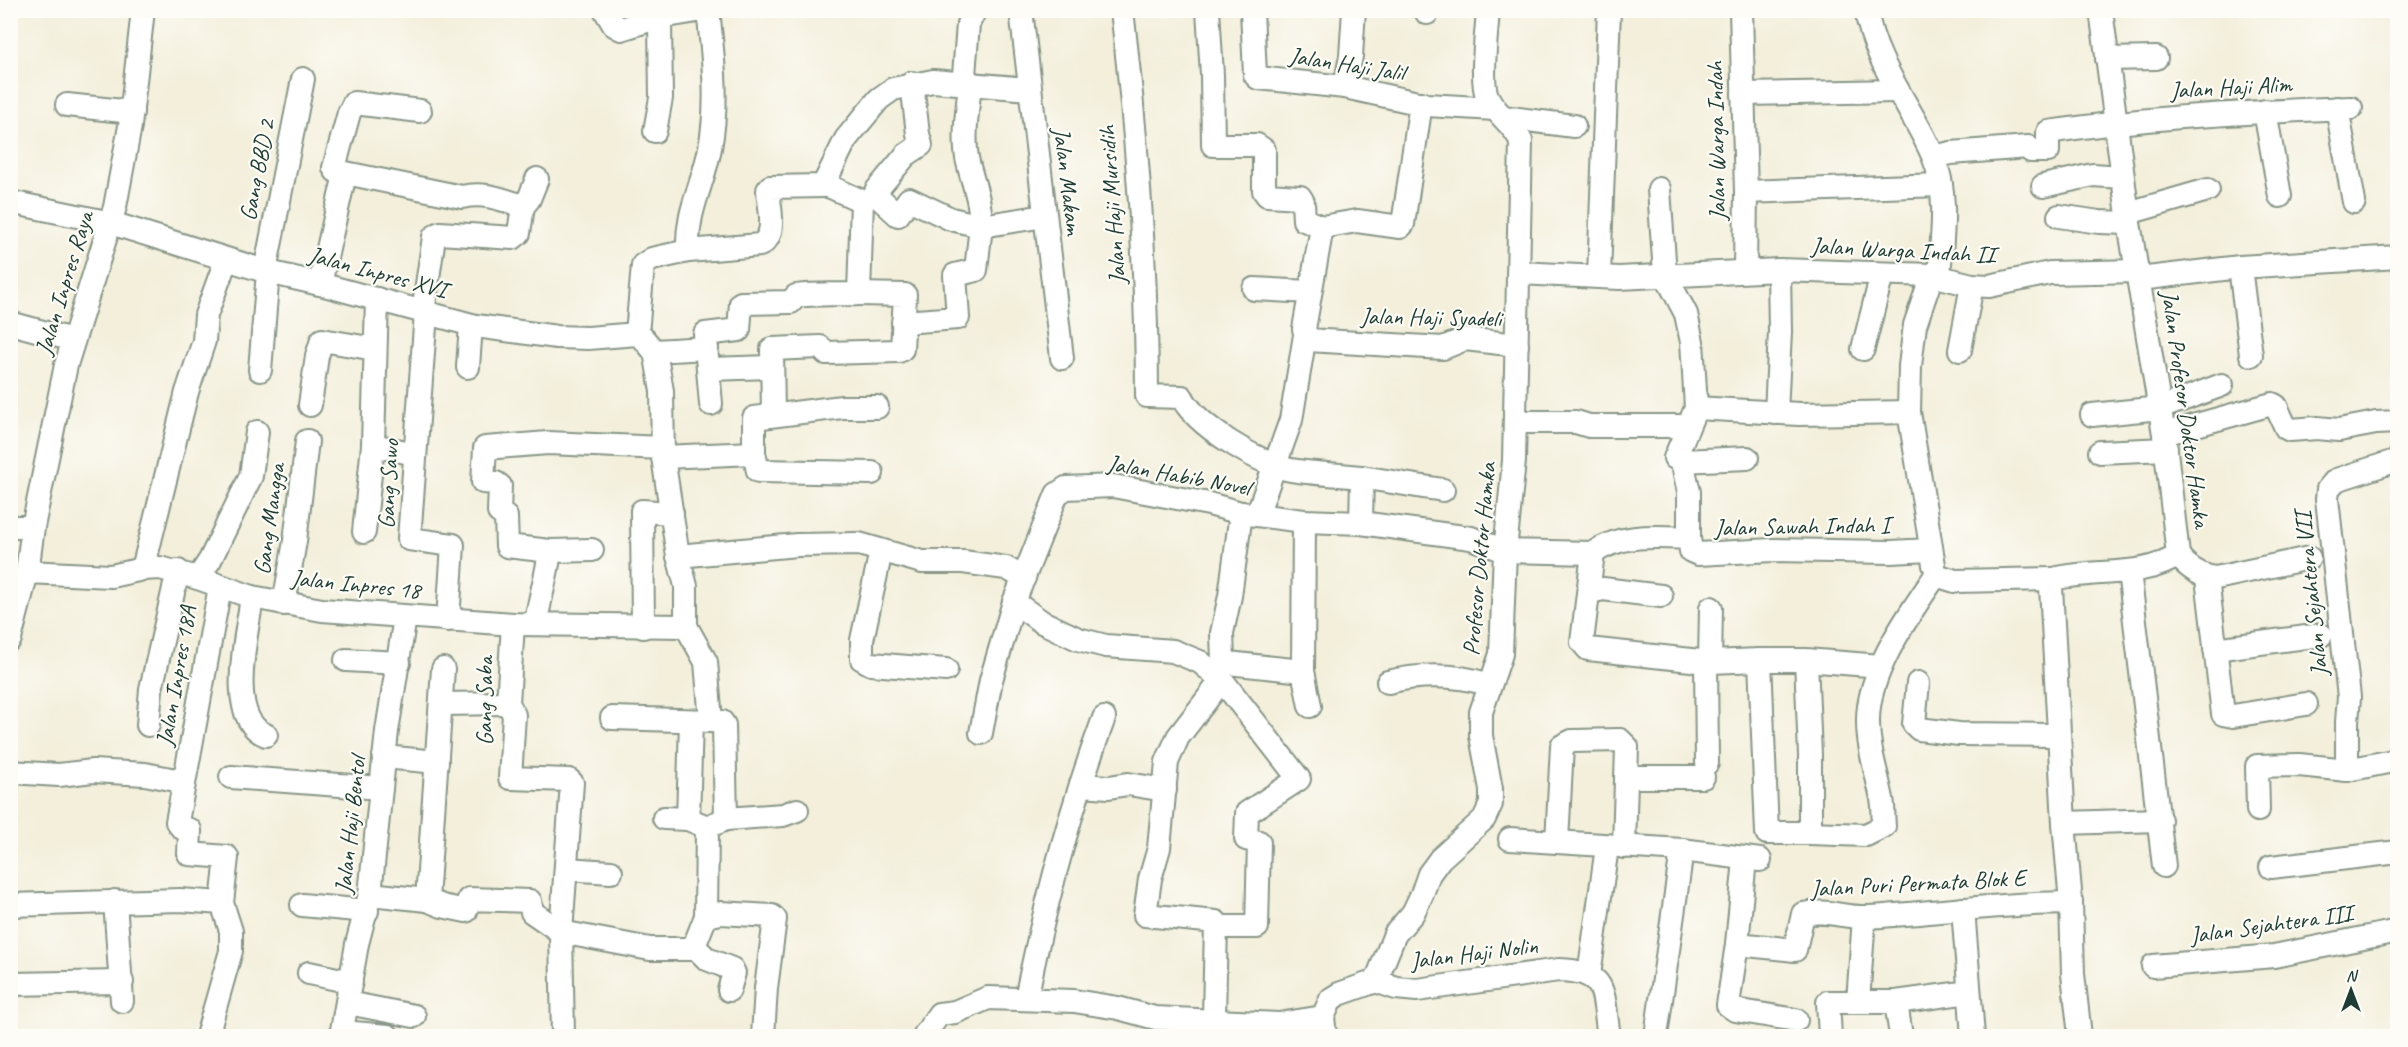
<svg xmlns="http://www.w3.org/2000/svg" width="2408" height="1047" font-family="Caveat,sans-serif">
  <rect width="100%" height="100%" fill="#fdfcf7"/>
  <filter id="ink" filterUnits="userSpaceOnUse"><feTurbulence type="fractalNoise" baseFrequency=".0167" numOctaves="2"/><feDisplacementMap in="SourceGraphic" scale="12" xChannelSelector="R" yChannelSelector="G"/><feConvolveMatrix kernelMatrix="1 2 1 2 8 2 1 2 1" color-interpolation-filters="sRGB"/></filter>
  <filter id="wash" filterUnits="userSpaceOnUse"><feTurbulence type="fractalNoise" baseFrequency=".008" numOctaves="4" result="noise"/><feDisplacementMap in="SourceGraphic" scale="24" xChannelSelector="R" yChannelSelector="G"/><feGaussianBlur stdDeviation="1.35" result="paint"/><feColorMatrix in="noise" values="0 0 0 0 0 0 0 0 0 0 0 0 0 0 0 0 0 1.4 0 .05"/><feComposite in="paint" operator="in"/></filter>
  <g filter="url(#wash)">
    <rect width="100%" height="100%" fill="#f3efdb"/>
  </g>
  <g filter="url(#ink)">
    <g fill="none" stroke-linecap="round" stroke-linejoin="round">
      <defs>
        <g id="minor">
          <polyline points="605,10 614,25 621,29 653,19 660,21"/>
          <path d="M708,10C713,57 719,101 710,148C703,186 686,211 688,251L760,245C778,235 769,207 768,190L770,187L823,186L846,139L879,99L893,89L933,81L1029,89"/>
          <polyline points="1021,10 1062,358"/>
          <path d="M1122,10C1137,139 1147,266 1147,396L1182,397C1196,426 1260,464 1291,470C1314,474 1338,474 1360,477C1388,481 1415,486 1443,490"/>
          <polyline points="1208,10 1212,75 1213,145 1257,145 1264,150 1264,191 1267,195 1300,197 1303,202 1304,220 1322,227"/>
          <polyline points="1252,10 1255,75 1258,78 1345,87 1427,105 1495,109"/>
          <polyline points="1741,10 1746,192 1745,271"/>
          <path d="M1866,10C1875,65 1912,107 1933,156C1949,193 1942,237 1939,275"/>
          <polyline points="2101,10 2129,223 2164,434 2178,555"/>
          <polyline points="1427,13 1427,10"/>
          <polyline points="2107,59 2156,58"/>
          <path d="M912,83L918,134L921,145L906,155L876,191V195L898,215L909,199L951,219L981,226C981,199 972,182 967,158C963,134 968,107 970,83L964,75L968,24L974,12"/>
          <polyline points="1345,87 1351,56 1354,10"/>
          <polyline points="1743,94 1897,91"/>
          <polyline points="67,105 132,112"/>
          <polyline points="2337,108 2354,202"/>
          <path d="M420,111L354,103L349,113L334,168L336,171L462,197C484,192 501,199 523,206L529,199L537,179"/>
          <polyline points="2265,111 2280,196"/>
          <polyline points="1503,117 1574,126"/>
          <polyline points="655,131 661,98 660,21 667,16 703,10"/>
          <path d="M1934,157L1951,153L2028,147L2031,151H2048V132C2148,117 2249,112 2351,108"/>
          <polyline points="2043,186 2093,175 2122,177"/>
          <polyline points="1659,189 1665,274 1686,314 1692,342 1694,373 1696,408 1675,458 1682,461 1747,458"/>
          <polyline points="1746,192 1941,185"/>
          <polyline points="10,202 111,223 268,272 320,284 476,326 557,337 588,338 637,334"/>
          <polyline points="2128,213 2208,190"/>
          <polyline points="2059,216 2099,222 2129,223"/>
          <polyline points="1322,227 1304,329 1308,340 1443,348 1465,339 1517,345"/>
          <polyline points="1322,227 1357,221 1400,227 1403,224 1421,103"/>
          <polyline points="2240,267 2251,355"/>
          <polyline points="265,271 303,79"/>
          <polyline points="1519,273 1619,278 1779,270 1932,275 1972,285 1989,286 2050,273 2138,271"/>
          <polyline points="1932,275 1915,325 1910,366 1909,412 1934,565"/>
          <polyline points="1599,276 1609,10"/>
          <polyline points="2139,279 2240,267 2398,257"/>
          <polyline points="320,284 345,174"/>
          <polyline points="1254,289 1310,292"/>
          <polyline points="423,312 434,237 440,233 513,238 519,233 523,206"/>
          <polyline points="426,313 409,539 453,545 448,620"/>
          <polyline points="903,322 958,318 955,275 976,270 981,226 1045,216"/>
          <polyline points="10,323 73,340"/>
          <polyline points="637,334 643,338 654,351 656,357 662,391 663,457 678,556 686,586 686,626 706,662 711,721 722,722 724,725 726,819"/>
          <polyline points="637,334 643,265 652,259 688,251"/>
          <polyline points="1863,349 1882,274"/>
          <polyline points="1960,350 1972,285"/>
          <polyline points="654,351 707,348"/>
          <polyline points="468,367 471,325"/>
          <polyline points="709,369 771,367"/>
          <polyline points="260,370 268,272"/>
          <path d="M711,404L705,334L739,330L741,303L791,302L796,296C817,293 838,295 859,294L862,201L824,184"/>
          <polyline points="310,405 317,356 322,340 375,349"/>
          <polyline points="1696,408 1799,414 1909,412"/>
          <polyline points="1776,413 1780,332 1779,270"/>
          <polyline points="773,415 772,349 820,347 826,353 899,351 902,349 905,295 859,294"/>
          <polyline points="2092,415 2160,408 2222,385"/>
          <polyline points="1515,422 1576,422 1589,426 1687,426"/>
          <polyline points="2164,434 2272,404 2276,406 2286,428 2290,430 2317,428 2339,430 2376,423 2398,422"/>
          <polyline points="373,445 415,454"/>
          <polyline points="2100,452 2166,449"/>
          <polyline points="663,457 754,453"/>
          <polyline points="1682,461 1689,492 1689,538"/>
          <polyline points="872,473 758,471 754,453 754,418 842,407 877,407"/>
          <polyline points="1241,513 1230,596 1222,633 1223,661 1228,663 1303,671"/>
          <polyline points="1257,515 1291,420 1305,335"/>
          <polyline points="1304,521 1303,671 1310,706"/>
          <polyline points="1361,523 1362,477"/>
          <polyline points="10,527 33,527"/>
          <polyline points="364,532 373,445 377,299"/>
          <polyline points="550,551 592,550"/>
          <polyline points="881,551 862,640 862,659 871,664 946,670"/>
          <path d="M1593,553C1622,533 1656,537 1689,538L1691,551L1698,554L1773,550L1891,552L1930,550"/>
          <polyline points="1593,553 1582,642 1588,649 1710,662 1760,660"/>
          <path d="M2178,555C2186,567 2202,577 2216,578L2309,558"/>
          <polyline points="678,556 797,545 859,544 922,562 963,562 1006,568 1024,578"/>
          <polyline points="143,569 187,392 204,341 206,315 226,260"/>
          <polyline points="2129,571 2164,866"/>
          <polyline points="27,572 111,576 143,569 160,568 198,578 252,597 322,610 513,624 686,626"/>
          <polyline points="1936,575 1955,581 2054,579"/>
          <polyline points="198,578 210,560 251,476 257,432"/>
          <polyline points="2207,578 2223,714 2233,716 2306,704"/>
          <polyline points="1590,592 1603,589 1661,596"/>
          <path d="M252,597C248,631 224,719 266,735"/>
          <polyline points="1014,602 1042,622 1078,639 1106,646 1173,651 1200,662 1222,680 1299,779 1247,813 1246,839 1259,842 1257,927 1216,927"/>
          <polyline points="284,604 295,541 307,441"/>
          <polyline points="513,624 508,703 514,715 510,778 569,780 572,783 561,932 563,1036"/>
          <path d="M536,624C539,599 547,576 550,551L507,546L506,517L499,512L500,486L496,483L483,482L485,448L548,443L663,448"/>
          <polyline points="643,627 642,511 672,513"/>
          <polyline points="10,639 27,572 33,527 66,365 115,207 130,126 143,10"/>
          <polyline points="2215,649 2321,635"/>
          <polyline points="346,660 399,663"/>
          <polyline points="1806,660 1810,755 1810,833 1767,833 1760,660 1806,660 1881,666"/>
          <polyline points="1706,661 1707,763"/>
          <polyline points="1710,662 1711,608"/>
          <path d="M1388,682C1422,674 1456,674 1490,685"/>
          <polyline points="1918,683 1914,724 1919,729 1959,734 2059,735"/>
          <polyline points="442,704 508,703"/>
          <polyline points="612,718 711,721"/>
          <polyline points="148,725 151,689 178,571"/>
          <polyline points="981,733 991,680 1014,602 1057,494 1066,488 1113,486 1209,504 1241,513 1304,521 1361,523 1471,538 1505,551 1593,553"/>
          <polyline points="384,757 437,762"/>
          <polyline points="2347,770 2347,722 2349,697 2327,499 2328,489 2336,480 2398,460"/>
          <polyline points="10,772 59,775 93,771 145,774 176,780 184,775"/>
          <polyline points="231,777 381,788"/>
          <polyline points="1626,777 1703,777"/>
          <polyline points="1081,785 1109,787 1128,784 1165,790"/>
          <polyline points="2258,810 2257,766 2299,765 2347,770 2398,760"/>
          <polyline points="664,818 688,819 707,827 726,819 783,815 797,810"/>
          <polyline points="688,819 691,722"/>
          <polyline points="2064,823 2160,820"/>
          <path d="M1810,833L1866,835L1884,826C1883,817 1884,807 1882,799C1877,773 1868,749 1868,722C1867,672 1909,615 1936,575"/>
          <polyline points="1510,839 1682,850 1760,860"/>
          <polyline points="1557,842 1562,746 1572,741 1620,740 1627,747 1624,847"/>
          <polyline points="1745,859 1737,944 1728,1005 1735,1010 1796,1020"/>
          <polyline points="2271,867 2398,852"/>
          <polyline points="566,869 611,872"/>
          <polyline points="370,894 427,900 442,906 466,911 469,899 530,901 532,912 561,932 650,949 693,949 706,916 721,913 772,916 775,919 766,988 763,1036"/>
          <polyline points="427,900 443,669"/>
          <polyline points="115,901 122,1001"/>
          <polyline points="10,905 180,900 222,903"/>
          <polyline points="302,905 367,911"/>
          <polyline points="1963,909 1973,1036"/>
          <polyline points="706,916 707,827"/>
          <path d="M1737,944L1795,950L1803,914C1825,909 1846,918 1868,917C1935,913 2003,903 2071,903"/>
          <polyline points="695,947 707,959 732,969 734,973 729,990"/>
          <polyline points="2153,966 2274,956 2398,931"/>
          <polyline points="309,973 351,982"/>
          <polyline points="1589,975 1607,847"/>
          <path d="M1376,981L1395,934L1413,913L1422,894L1429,874L1440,859L1484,819L1491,804V789L1481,736V712L1501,654L1505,551L1514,461L1521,141C1513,123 1495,114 1487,96C1480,79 1487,30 1488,10"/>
          <polyline points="10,984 122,982"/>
          <path d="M1026,999C1045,904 1070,809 1104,718"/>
          <polyline points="1858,1002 1864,917"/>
          <polyline points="1896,1002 1901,1036"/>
          <polyline points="348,1003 414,1016"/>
          <polyline points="1214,1019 1216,922 1145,915 1150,879 1159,848 1167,762 1178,737 1222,680"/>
          <polyline points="342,1032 388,1036"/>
          <polyline points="207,1036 231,951 231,931 222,903 227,857 189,854 190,830 182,828 177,822 220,587"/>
          <polyline points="341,1036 357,944 370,894 387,731 405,617"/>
          <polyline points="924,1036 939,1014 955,1012 988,998 1074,1001 1118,1008 1155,1018 1279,1024 1323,1017"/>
          <path d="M1325,1036L1323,1017L1331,999L1339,994L1376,981L1396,988L1417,990L1559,970C1610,971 1602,995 1609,1036"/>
          <polyline points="1656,1036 1682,850"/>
          <polyline points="1830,1036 1828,1002 1896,1002 1969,992"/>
          <path d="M2080,1036L2073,974L2071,903L2064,823L2051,587L2054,579C2090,569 2147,578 2178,555"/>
        </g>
      </defs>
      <!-- minor casing -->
      <use href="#minor" stroke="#899688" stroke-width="26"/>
      <!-- minor -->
      <use href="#minor" stroke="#fff" stroke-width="22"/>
    </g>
  </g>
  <g text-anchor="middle" stroke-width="4.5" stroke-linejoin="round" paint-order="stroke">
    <!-- street labels -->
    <g font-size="24" fill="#1f3d34" stroke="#fdfcf7">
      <text transform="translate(1347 64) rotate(9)" y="8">Jalan Haji Jalil</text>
      <text transform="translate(2231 87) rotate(-3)" y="8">Jalan Haji Alim</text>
      <text transform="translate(1716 141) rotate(-91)" y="8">Jalan Warga Indah</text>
      <text transform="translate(257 170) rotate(-79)" y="8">Gang BBD 2</text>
      <text transform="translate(1068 181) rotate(83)" y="8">Jalan Makam</text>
      <text transform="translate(1112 205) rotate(-94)" y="8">Jalan Haji Mursidih</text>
      <text transform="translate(1903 250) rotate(3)" y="8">Jalan Warga Indah II</text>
      <text transform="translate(378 272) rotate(15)" y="8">Jalan Inpres XVI</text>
      <text transform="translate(64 283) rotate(-73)" y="8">Jalan Inpres Raya</text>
      <text transform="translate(1431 317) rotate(1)" y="8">Jalan Haji Syadeli</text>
      <text transform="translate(2186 409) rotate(82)" y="8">Jalan Profesor Doktor Hamka</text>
      <text transform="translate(1179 475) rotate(10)" y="8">Jalan Habib Novel</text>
      <text transform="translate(388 484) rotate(-87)" y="8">Gang Sawo</text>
      <text transform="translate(269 519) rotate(-82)" y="8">Gang Mangga</text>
      <text transform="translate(1802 526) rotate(-1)" y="8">Jalan Sawah Indah I</text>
      <text transform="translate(1479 559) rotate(-85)" y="8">Profesor Doktor Hamka</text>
      <text transform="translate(356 584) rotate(6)" y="8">Jalan Inpres 18</text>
      <text transform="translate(2311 594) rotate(-96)" y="8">Jalan Sejahtera VII</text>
      <text transform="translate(176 676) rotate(-80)" y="8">Jalan Inpres 18A</text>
      <text transform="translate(484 701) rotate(-90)" y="8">Gang Saba</text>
      <text transform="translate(350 825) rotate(-84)" y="8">Jalan Haji Bentol</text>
      <text transform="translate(1918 883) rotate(-3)" y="8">Jalan Puri Permata Blok E</text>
      <text transform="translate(2271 924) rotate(-8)" y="8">Jalan Sejahtera III</text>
      <text transform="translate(1474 953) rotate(-7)" y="8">Jalan Haji Nolin</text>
    </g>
  </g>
  <!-- margin -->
  <rect width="2408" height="1047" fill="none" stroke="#fdfcf7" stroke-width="36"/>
  <!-- north arrow -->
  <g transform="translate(2351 990)" stroke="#fdfcf7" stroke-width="4.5" paint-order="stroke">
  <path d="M0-4.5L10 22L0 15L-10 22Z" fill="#1f3d34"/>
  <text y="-9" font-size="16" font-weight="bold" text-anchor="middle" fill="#1f3d34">N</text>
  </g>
</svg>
